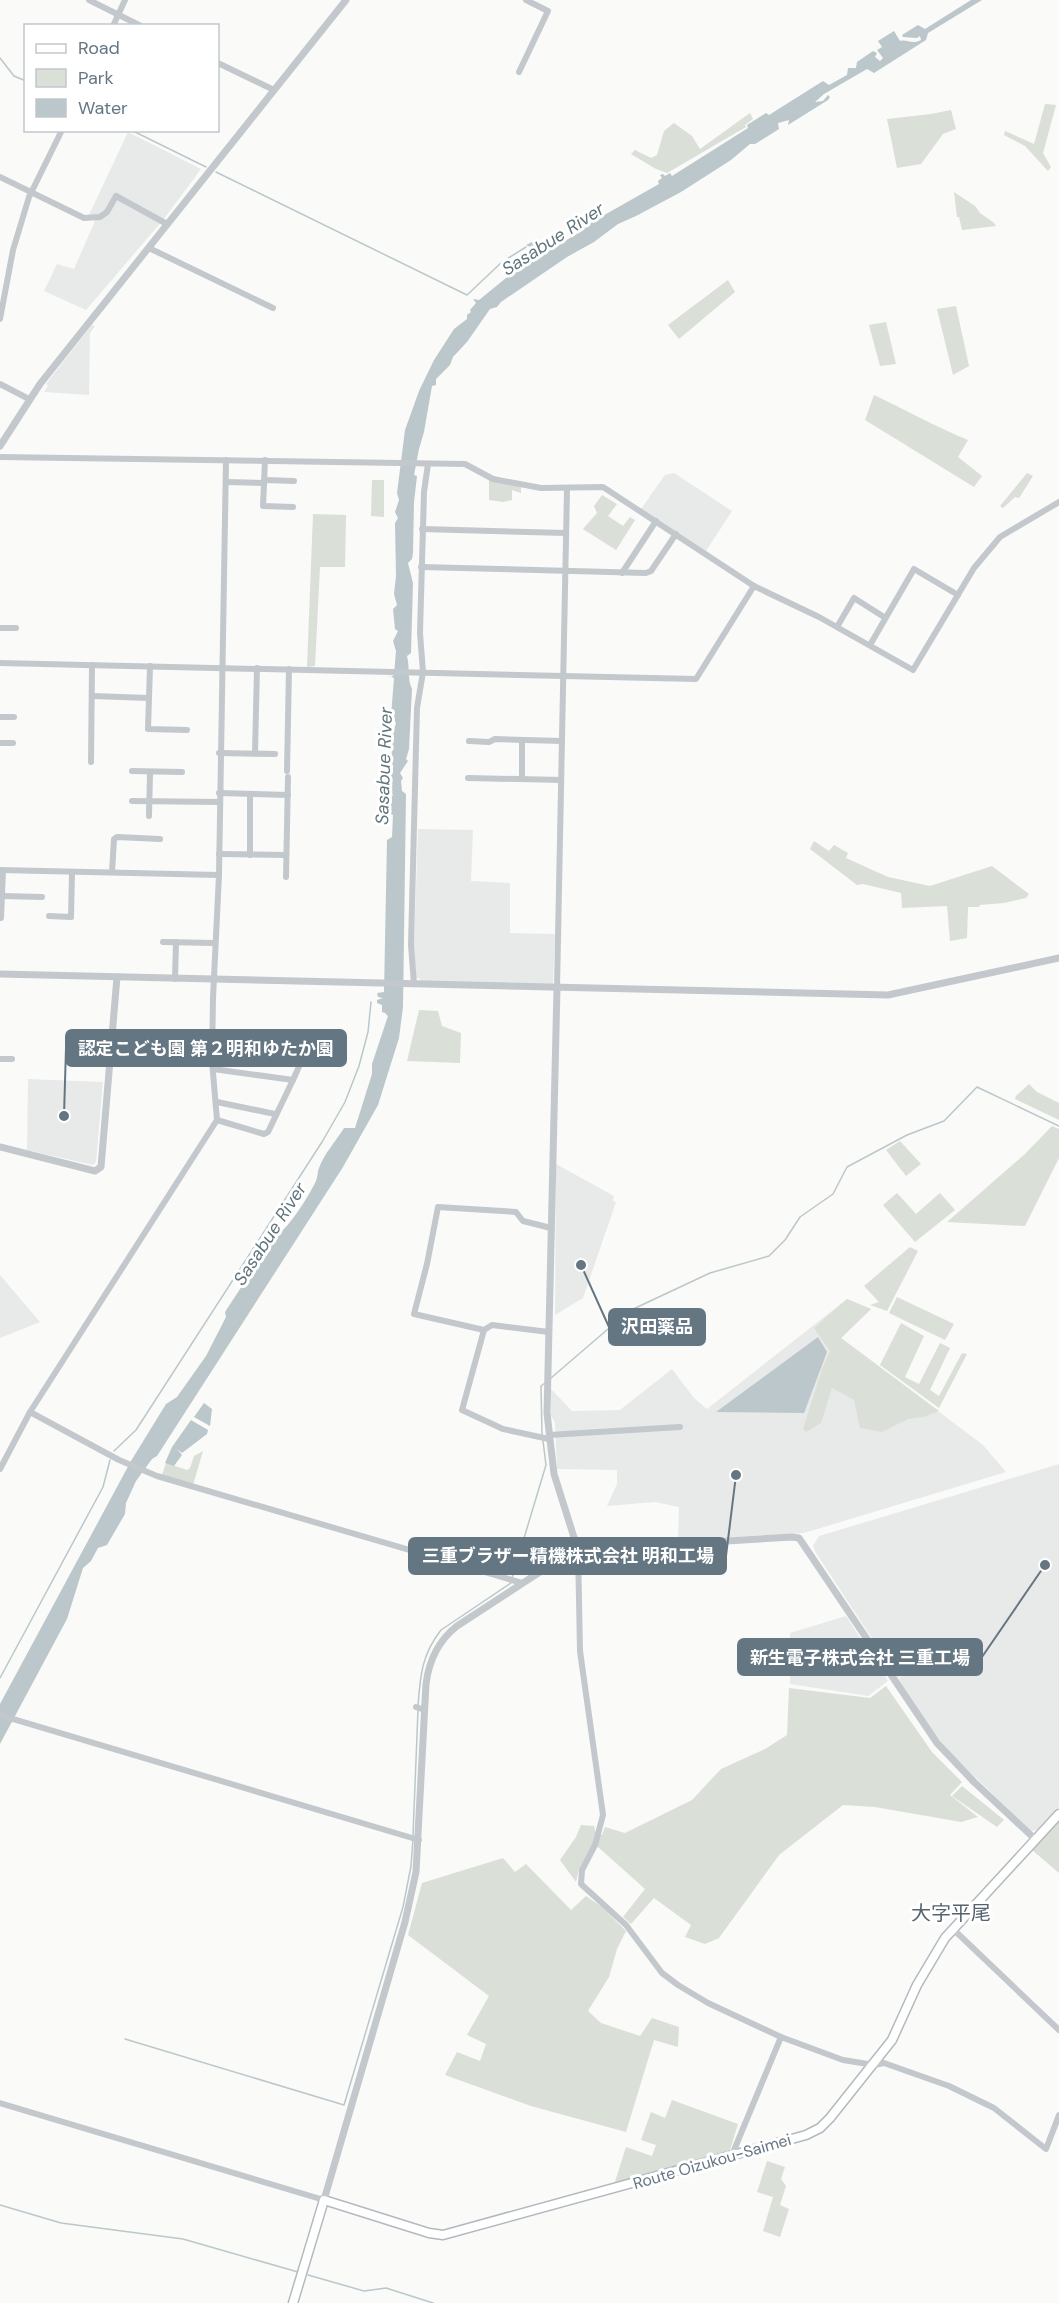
<svg xmlns="http://www.w3.org/2000/svg" width="1059" height="2303" font-family="'DM Sans','Noto Sans JP',sans-serif">
  <rect width="100%" height="100%" fill="#fafaf8"/>
  <!-- built -->
  <g fill="#e8e9e9">
    <polygon points="128,132 201,169 163,220 86,310 44,291 57,264 74,269 95,221 89,215"/>
    <polygon points="92,325 95,326 90,333 89,395 44,392 48,386 46,384"/>
    <polygon points="674,473 732,511 706,551 641,509 665,475"/>
    <polygon points="418,829 473,830 471,881 510,883 510,933 555,934 553,984 420,981 419,978 416,978 414,946"/>
    <polygon points="28,1079 103,1082 96,1162 93,1165 27,1150"/>
    <polygon points="556,1164 614,1196 613,1201 616,1202 583,1298 555,1315"/>
    <polygon points="0,1275 40,1322 0,1338"/>
    <polygon points="847,1299 871,1309 841,1338 983,1445 1006,1472 804,1533 678,1540 679,1507 655,1502 607,1506 617,1484 617,1470 557,1469 555,1422 551,1416 551,1389 572,1411 620,1410 672,1369 694,1398 707,1409"/>
    <polygon points="1059,1464 1059,1807 1037,1830 1031,1831 951,1754 932,1731 898,1679 929,1658 898,1678 816,1553 813,1546 819,1536"/>
    <polygon points="846,1616 888,1681 868,1696 790,1684 790,1633"/>
  </g>
  <!-- green -->
  <g fill="#dadfd7">
    <polygon points="1045,104 1056,105 1043,153 1051,167 1048,171 1025,146 1004,135 1005,131 1034,144"/>
    <polygon points="951,110 956,129 943,134 921,164 897,168 887,119 931,114"/>
    <polygon points="750,113 753,119 745,125 746,127 667,173 656,169 631,154 635,150 651,158 657,155 664,131 674,123 692,136 700,149"/>
    <polygon points="954,192 975,206 980,213 994,223 996,226 962,230 959,217 957,217"/>
    <polygon points="728,280 735,292 679,339 668,325"/>
    <polygon points="956,306 969,366 953,375 937,309"/>
    <polygon points="886,322 896,364 880,366 869,325"/>
    <path d="M874,395C906,410 936,427 968,440L958,457L982,476L974,487L865,420Z"/>
    <polygon points="1027,473 1033,476 1019,498 1015,497 1003,508 1000,506"/>
    <polygon points="489,479 521,487 521,493 512,490 512,500 503,502 489,500"/>
    <polygon points="372,480 384,480 384,517 371,516"/>
    <polygon points="602,495 617,504 608,516 623,526 630,517 635,520 616,550 583,529 597,513 594,506"/>
    <polygon points="313,514 346,515 345,567 320,567 315,666 307,667"/>
    <polygon points="814,841 829,851 834,845 848,853 846,858 888,877 930,886 992,866 1029,894 1026,898 1004,903 980,905 979,907 968,907 967,938 950,941 947,906 902,908 901,893 863,884 857,885 810,849"/>
    <polygon points="419,1010 438,1011 442,1026 461,1033 460,1063 407,1061"/>
    <polygon points="1029,1084 1037,1092 1059,1103 1059,1120 1015,1099 1016,1096"/>
    <polygon points="1052,1126 1059,1129 1059,1158 1025,1226 947,1222 1025,1154"/>
    <polygon points="900,1141 921,1164 906,1176 886,1150"/>
    <polygon points="897,1193 916,1214 940,1193 955,1210 915,1242 883,1205"/>
    <polygon points="910,1247 918,1251 887,1311 870,1305 879,1302 864,1286"/>
    <polygon points="897,1297 954,1324 945,1340 889,1313"/>
    <polygon points="847,1299 871,1309 841,1338 939,1411 923,1417 908,1419 882,1432 860,1428 854,1400 832,1388 821,1423 806,1432 803,1429 822,1369 830,1351 814,1328"/>
    <polygon points="901,1323 924,1336 905,1377 919,1384 940,1343 950,1348 930,1390 939,1396 962,1353 967,1354 939,1408 880,1365"/>
    <polygon points="203,1451 193,1485 162,1475 166,1463 187,1470 190,1468 194,1456"/>
    <polygon points="886,1686 932,1752 962,1782 950,1795 978,1817 961,1822 875,1807 843,1805 779,1855 719,1938 705,1944 685,1937 691,1925 654,1898 631,1924 623,1917 645,1889 598,1847 591,1847 579,1869 576,1882 560,1860 576,1837 581,1825 594,1826 596,1834 602,1835 605,1827 625,1833 692,1800 721,1769 765,1749 787,1735 789,1688 870,1698"/>
    <polygon points="962,1786 1004,1820 997,1827 952,1796"/>
    <polygon points="1059,1821 1059,1873 1032,1850"/>
    <polygon points="503,1858 515,1872 526,1864 571,1910 586,1896 602,1907 626,1931 617,1949 609,1977 588,2011 601,2023 640,2036 652,2018 679,2027 678,2047 654,2040 626,2132 531,2106 445,2075 457,2052 480,2061 486,2044 467,2035 489,1996 408,1935 422,1883"/>
    <polygon points="672,2100 738,2124 729,2153 614,2185 626,2147 652,2156 656,2145 641,2140 651,2112 665,2118"/>
    <polygon points="767,2161 785,2167 781,2179 786,2186 780,2205 789,2209 780,2237 763,2231 773,2197 757,2192"/>
  </g>
  <!-- water -->
  <g fill="#bbc7cb">
    <path d="M971,0H982L928,33L926,40L874,73L867,69L824,94L815,102L823,101L828,95L830,97L828,100L788,125L789,120L778,123L779,129L755,144H750L731,160L681,192L636,216L618,224L594,242L567,257L501,302L497,307L490,309L467,342L453,357L450,365L436,379V385L432,386L424,432L419,449L414,475L417,476L414,502L413,553L412,559L408,563L413,583L411,653L407,656C410,667 407,678 412,689L409,749L406,759L408,761L400,773L403,778L401,781L402,791L406,794L403,1007L399,1038L378,1105L343,1167L157,1456L152,1459L136,1481L126,1503L125,1514L107,1545L98,1548L91,1561L83,1568L67,1619L0,1744V1704L131,1461L166,1404L177,1397L206,1356L226,1317L225,1312L274,1237C289,1229 308,1197 316,1181C318,1177 317,1172 319,1168C324,1154 336,1141 344,1128H355L372,1074V1064L388,1016L385,1013L382,1012V1005L377,1003V1000L383,998L378,997L377,993L384,992L387,840L392,837L393,815L387,812L388,802L393,795L389,790L391,786L389,777L384,776L390,774L392,750L390,744L396,723L391,716L394,678L384,674L391,677L394,675L396,651L393,641L398,631L395,629L393,609L397,605L394,594L396,576L395,523L398,518L395,512L399,500L397,493L405,430L419,391L434,360L454,329L467,319V315L471,312L470,310L476,303L473,299L479,300L511,274L537,258L530,247L526,245L532,242L541,256L583,230L585,226L659,184L658,181L662,178L660,175L663,174L665,176L670,173L672,176L748,128L747,125L766,113L769,115L823,81L829,85L847,75L848,68H856L857,62L873,51L877,53L875,57L880,61L883,58L877,50L882,47L878,41L894,31L900,41C907,39 912,45 921,40L920,36L917,38L903,37L902,35L918,25L925,29Z"/>
    <polygon points="818,1337 827,1352 804,1413 716,1412"/>
    <polygon points="204,1403 212,1409 210,1426 194,1417"/>
    <polygon points="191,1420 208,1430 207,1434 182,1453 177,1449 182,1455 174,1466 165,1463 172,1447"/>
  </g>
  <g fill="none" stroke-linecap="round" stroke-linejoin="round">
    <!-- stream -->
    <g stroke="#bbc7cb" stroke-width="1.5">
      <polyline points="0,58 14,76 26,81"/>
      <polyline points="131,130 206,167"/>
      <polyline points="216,172 467,295 502,262 526,247"/>
      <polyline points="551,1378 629,1311 710,1273 769,1256 785,1240 800,1217 833,1194 847,1167 907,1135 944,1121 977,1087 1059,1126"/>
      <polyline points="542,1436 541,1386 545,1383"/>
      <polyline points="114,1451 136,1430 322,1142 345,1102 359,1066 368,1032 371,1002"/>
      <polyline points="512,1578 546,1465 543,1441"/>
      <polyline points="0,1678 103,1487 110,1460"/>
      <path d="M418,1706C420,1676 422,1654 441,1630L511,1583"/>
      <polyline points="413,1835 418,1710"/>
      <polyline points="125,2039 344,2105 403,1907 411,1866 413,1839"/>
      <polyline points="0,2205 61,2223 183,2239 298,2272"/>
      <polyline points="308,2275 364,2291 386,2288 433,2303"/>
    </g>
    <defs>
      <polyline id="secondary" points="293,2303 324,2200 429,2233 443,2235 806,2135 820,2128 830,2118 892,2040 917,1985 945,1938 1059,1814"/>
    </defs>
    <!-- secondary casing -->
    <use href="#secondary" stroke="#b3babf" stroke-width="11"/>
    <!-- minor -->
    <g stroke="#c3c8cc" stroke-width="6">
      <polyline points="89,0 141,26"/>
      <polyline points="113,26 125,0"/>
      <polyline points="218,63 274,90"/>
      <polyline points="519,72 548,11 526,0"/>
      <polyline points="0,177 84,218 100,217 107,212 116,196 167,224"/>
      <polyline points="149,248 273,308"/>
      <polyline points="0,319 13,250 29,197 62,130"/>
      <polyline points="0,384 29,399"/>
      <polyline points="0,457 465,464 493,479 541,488 603,487 754,586 819,617 913,670 974,568 1000,537 1059,502"/>
      <polyline points="265,460 263,506 293,507"/>
      <polyline points="264,480 294,481"/>
      <polyline points="226,482 264,483"/>
      <polyline points="422,529 566,533"/>
      <polyline points="421,567 646,573 651,571 676,534"/>
      <polyline points="622,573 656,521"/>
      <polyline points="837,627 854,598 884,617"/>
      <polyline points="0,628 16,628"/>
      <polyline points="870,645 914,569 958,595"/>
      <polyline points="0,663 696,679 754,586"/>
      <polyline points="150,666 148,729 187,730"/>
      <polyline points="92,696 149,698"/>
      <polyline points="0,717 14,717"/>
      <polyline points="469,741 489,742 495,739 562,741"/>
      <polyline points="0,743 13,743"/>
      <polyline points="219,753 275,754"/>
      <polyline points="255,753 257,668"/>
      <polyline points="91,762 92,665"/>
      <polyline points="132,771 182,772"/>
      <polyline points="287,771 289,669"/>
      <polyline points="468,778 561,780"/>
      <polyline points="522,779 522,740"/>
      <polyline points="219,793 288,795"/>
      <polyline points="132,801 219,802"/>
      <polyline points="149,816 150,772"/>
      <polyline points="219,854 286,855"/>
      <polyline points="250,855 250,794"/>
      <polyline points="0,870 219,875"/>
      <polyline points="112,872 114,839 117,837 160,839"/>
      <polyline points="286,877 288,777"/>
      <polyline points="2,896 42,897"/>
      <polyline points="49,916 71,917 72,872"/>
      <polyline points="1,918 3,870"/>
      <polyline points="163,942 215,943"/>
      <polyline points="175,979 176,942"/>
      <polyline points="414,984 411,945 417,708 423,672 420,633 424,492 428,464"/>
      <polyline points="557,988 567,489"/>
      <polyline points="0,1059 12,1059"/>
      <polyline points="213,1069 293,1080 268,1132 264,1134 217,1120"/>
      <polyline points="293,1080 301,1062"/>
      <polyline points="217,1102 275,1114"/>
      <polyline points="484,1330 414,1314 427,1264 438,1207 516,1212 523,1221 551,1228"/>
      <polyline points="549,1332 492,1325 484,1330 462,1410 503,1429 549,1439"/>
      <polyline points="30,1412 119,1460 157,1476 522,1583"/>
      <polyline points="549,1435 680,1427"/>
      <polyline points="0,1469 30,1412 217,1120 212,1061 213,998 219,875 226,460"/>
      <polyline points="578,1550 580,1651 603,1815 595,1845 582,1870 581,1884 626,1925 662,1973 678,1985 708,2003 781,2037 843,2060 874,2065 884,2063 949,2086 994,2108 1046,2149 1059,2115"/>
      <polyline points="416,1707 425,1710"/>
      <polyline points="0,1715 419,1840"/>
      <polyline points="953,1929 1059,2030"/>
      <polyline points="0,2103 324,2200"/>
      <polyline points="732,2155 781,2037"/>
    </g>
    <!-- tertiary -->
    <g stroke="#c3c8cc" stroke-width="7">
      <polyline points="0,446 40,384 346,0"/>
      <polyline points="0,974 888,995 1059,958"/>
      <polyline points="557,988 547,1413 554,1474 578,1550"/>
      <polyline points="0,1147 95,1171 101,1167 117,977"/>
      <path d="M324,2200L405,1922L416,1872L426,1684C429,1660 438,1641 457,1626L569,1553L578,1550L792,1537L799,1538L937,1743L974,1782L1035,1839"/>
    </g>
    <!-- secondary -->
    <use href="#secondary" stroke="#fff" stroke-width="8"/>
  </g>
  <g text-anchor="middle" stroke-width="6" stroke-linejoin="round" paint-order="stroke">
    <!-- street labels -->
    <g font-size="16" fill="#657683" stroke="#fff">
      <text transform="translate(712 2161) rotate(-16)" y="6">Route Oizukou-Saimei</text>
    </g>
    <!-- water labels -->
    <g font-size="18" font-style="italic" fill="#60757c" stroke="#fff">
      <text transform="translate(553 239) rotate(-33)" y="6">Sasabue River</text>
      <text transform="translate(384 766) rotate(-88)" y="6">Sasabue River</text>
      <text transform="translate(270 1234) rotate(-57)" y="6">Sasabue River</text>
    </g>
    <!-- quarter labels -->
    <g font-size="20" fill="#57646e" stroke="#fff">
      <text x="951" y="1920">大字平尾</text>
    </g>
  </g>
  <!-- callouts -->
  <path fill="none" stroke="#657683" stroke-width="2" d="M64 1116L66 1048M581 1265L609 1327M736 1475L726 1556M1045 1565L982 1657"/>
  <g fill="#657683" stroke="#fff" stroke-width="2">
    <circle cx="64" cy="1116" r="6"/>
    <circle cx="581" cy="1265" r="6"/>
    <circle cx="736" cy="1475" r="6"/>
    <circle cx="1045" cy="1565" r="6"/>
  </g>
  <g fill="#657683" stroke="#657683" stroke-width="2">
    <rect x="66" y="1030" width="280" height="36" rx="6"/>
    <rect x="609" y="1309" width="96" height="36" rx="6"/>
    <rect x="409" y="1538" width="317" height="36" rx="6"/>
    <rect x="738" y="1639" width="244" height="36" rx="6"/>
  </g>
  <g font-size="18" text-anchor="middle" font-weight="bold" fill="#fff">
    <text x="206" y="1055">認定こども園 第２明和ゆたか園</text>
    <text x="657" y="1333">沢田薬品</text>
    <text x="568" y="1562">三重ブラザー精機株式会社 明和工場</text>
    <text x="860" y="1664">新生電子株式会社 三重工場</text>
  </g>
  <!-- legend -->
  <rect x="24" y="24" width="195" height="108" fill="#ffffff" stroke="#c1c8cd" stroke-width="1.5"/>
  <rect x="36" y="44" width="30" height="9" fill="#ffffff" stroke="#c1c8cd" stroke-width="1.5"/>
  <text x="78" y="54" font-size="18" fill="#657683">Road</text>
  <rect x="36" y="69" width="30" height="18" fill="#dadfd7" stroke="#c1c8cd" stroke-width="1.5"/>
  <text x="78" y="84" font-size="18" fill="#657683">Park</text>
  <rect x="36" y="99" width="30" height="18" fill="#bbc7cb" stroke="#c1c8cd" stroke-width="1.5"/>
  <text x="78" y="114" font-size="18" fill="#657683">Water</text>
</svg>
